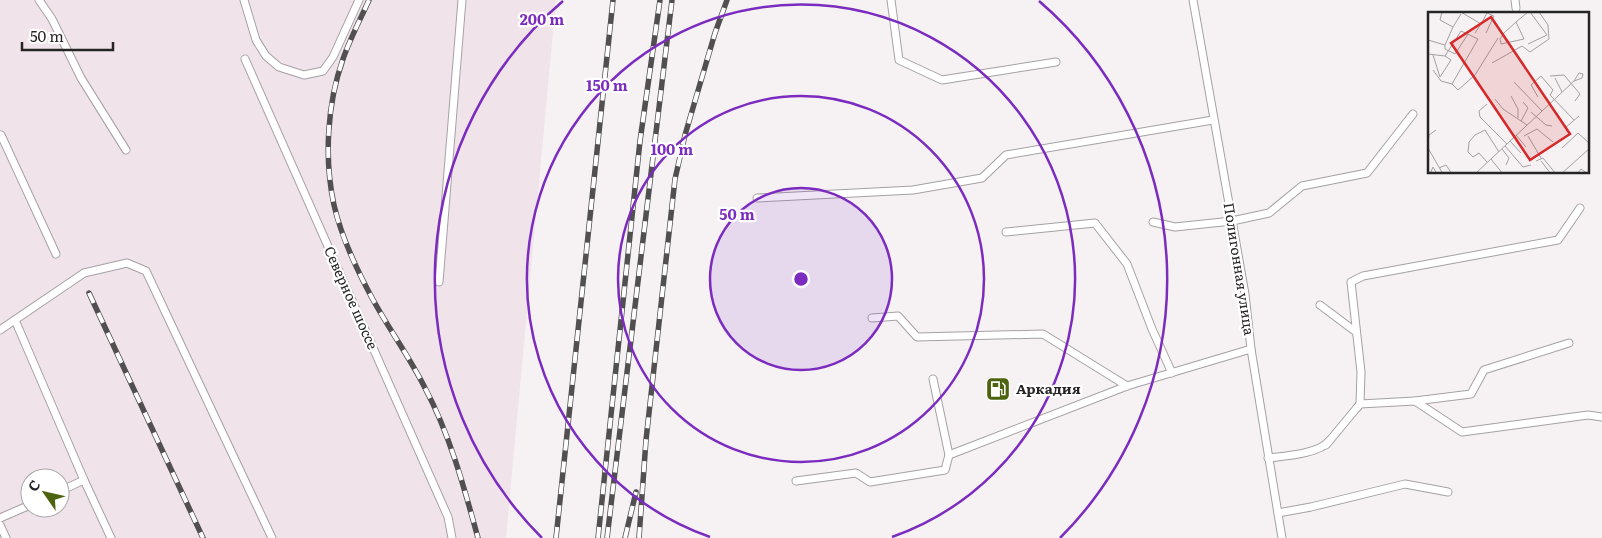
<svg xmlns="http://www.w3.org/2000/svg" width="1602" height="538" font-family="Literata,serif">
  <rect width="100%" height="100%" fill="#f6f2f4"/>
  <!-- built -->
  <path fill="#f0e4ea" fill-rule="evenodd" d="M0,0H556L506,538H0ZM30,478H60V508H30Z"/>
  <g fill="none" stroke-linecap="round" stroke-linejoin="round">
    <defs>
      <g id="service">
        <polyline points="39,0 52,19 81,78 126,150"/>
        <polyline points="244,0 256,40 266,56 279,67 304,75 323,71 333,57 359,0"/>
        <polyline points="891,0 899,60 942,80 1056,62"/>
        <polyline points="1193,0 1245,294 1251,349 1282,538"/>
        <polyline points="1515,0 1516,8"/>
        <polyline points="245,59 448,517 452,538"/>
        <polyline points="0,137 1,135 56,254"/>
        <polyline points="757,198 913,190 982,178 1006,155 1213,120"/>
        <polyline points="1153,222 1175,227 1232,221 1269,213 1302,186 1367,173 1413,114"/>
        <polyline points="1006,232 1095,223 1127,264 1152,329 1172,373"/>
        <polyline points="439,282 462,0"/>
        <polyline points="1320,305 1356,332"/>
        <polyline points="872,318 898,316 917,337 1043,334 1127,386"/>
        <polyline points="15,320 84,480 111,538"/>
        <polyline points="0,330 84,273 127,263 146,271 272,538"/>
        <polyline points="933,379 949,455"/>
        <polyline points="1415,401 1471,394 1484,370 1569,343"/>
        <polyline points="1357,408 1360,404 1415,401 1462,432 1588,415 1602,417"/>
        <polyline points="1326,445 1360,404 1361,372 1351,282 1363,276 1558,240 1580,208"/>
        <path d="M1268,458C1284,456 1319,454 1329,441"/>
        <polyline points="796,481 856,473 870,482 945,470 949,455 1127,386 1251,349"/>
        <polyline points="60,491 84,480"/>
        <polyline points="1278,513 1311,507 1405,484 1448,492"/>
        <polyline points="0,518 30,505"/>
        <polyline points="0,525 6,538"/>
      </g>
    </defs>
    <!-- service casing -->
    <use href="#service" stroke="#a5a1a3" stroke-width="9"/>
    <!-- service -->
    <use href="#service" stroke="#fff" stroke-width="7"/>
    <defs>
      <g id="rail">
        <path d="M369,0C360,20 350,39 343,59C327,104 324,159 334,205C341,236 356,268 371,296C388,328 409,356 425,388C450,435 464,487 478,538"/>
        <polyline points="89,293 203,538"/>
        <polyline points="556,538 613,0"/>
        <polyline points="598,538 640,141 660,0"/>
        <polyline points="607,538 672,0"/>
        <polyline points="625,538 636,492"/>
        <polyline points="639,538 646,440 675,179 685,135 715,33 727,0"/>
      </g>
    </defs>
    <!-- rail casing -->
    <use href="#rail" stroke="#514f50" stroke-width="5.5"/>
    <!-- rail -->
    <use href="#rail" stroke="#fff" stroke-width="4" stroke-dasharray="11" stroke-linecap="butt"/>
  </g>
  <!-- distance rings -->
  <circle cx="801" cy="279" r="91" fill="#7b2cbf" fill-opacity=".12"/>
  <g fill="none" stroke="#7b2cbf" stroke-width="2.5">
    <circle cx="801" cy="279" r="91"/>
    <circle cx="801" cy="279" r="183"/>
    <path d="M710 537A274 274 0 1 1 892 537"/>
    <path d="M542 538A366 366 0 0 1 563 1M1039 1A366 366 0 0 1 1060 538"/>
  </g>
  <!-- icons -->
  <defs>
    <symbol id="fuel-square" viewBox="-11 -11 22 22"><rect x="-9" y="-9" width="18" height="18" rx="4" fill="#4e6310" stroke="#fff"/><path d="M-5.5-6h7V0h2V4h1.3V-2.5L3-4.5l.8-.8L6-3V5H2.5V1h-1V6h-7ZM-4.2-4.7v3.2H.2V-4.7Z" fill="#fff"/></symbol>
  </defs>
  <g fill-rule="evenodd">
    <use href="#fuel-square" x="984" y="375" width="28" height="28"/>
  </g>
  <g text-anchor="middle" stroke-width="4.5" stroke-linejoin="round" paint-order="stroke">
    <!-- street labels -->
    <g font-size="14" fill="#262425" stroke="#fff">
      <text transform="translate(1239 269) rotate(81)" y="5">Полигонная улица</text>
      <text transform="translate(351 298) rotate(66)" y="5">Северное шоссе</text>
    </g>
    <!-- poi labels -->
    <g font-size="14" font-weight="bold" fill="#262425" stroke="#fff" text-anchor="start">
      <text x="1016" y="394">Аркадия</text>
    </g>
  </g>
  <!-- overview -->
  <g transform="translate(1428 12)">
    <rect width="161" height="161" fill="#f6f2f4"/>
    <path fill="none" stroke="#a3a0a1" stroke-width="1" d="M14,0L12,8L25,15L17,33M33,0L53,12L47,21M88,10L96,27L73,32L72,27L76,21L88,10L100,0M53,12L59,1L66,4L58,21M25,15L33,2M0,28L17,33V37L27,42L40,22M100,32L119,23L102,0M0,42L17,44L33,19L50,27L24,72L30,78L47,63L70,26M5,43L12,65L23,48L17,44M64,51L94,34L102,40L121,27L120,13L111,0M5,58L13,69L24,72M122,64L136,63L152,82L147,89M127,66L134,80M86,70L114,99M83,84L90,97V106M110,85L103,73L113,64L125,78L122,83L146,108M67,87L75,97L99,113M59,92L51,99L52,105L79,132M103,100L118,113L124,114M93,109L100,96L95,90M137,116L151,104M88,123L98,135M96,124L109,117L125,130M100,124L113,146M82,129L93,141M0,130L1,123L8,118M77,134L95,155L103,153M0,136L15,162M134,136L150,121L162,132M74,137L81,146L78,153M63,147L75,162M108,149L115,146L128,162M113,149L123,162M59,150L51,141L45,145L40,140L41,130L47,123L57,118L71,140M11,156L18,153L24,162M2,162L5,155L9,162M47,162L146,69L151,61L155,62L154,66L146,69M133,162L162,136M149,162L153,157L160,162"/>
    <path fill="#d62828" fill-opacity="0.15" stroke="#d62828" stroke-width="2.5" d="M63,5L142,122L102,148L23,31Z"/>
    <rect width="161" height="161" fill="none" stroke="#262425" stroke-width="2.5"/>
  </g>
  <circle cx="801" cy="279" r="8" fill="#7b2cbf" stroke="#fff" stroke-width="2.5"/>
  <g font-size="15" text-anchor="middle" font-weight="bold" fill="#7b2cbf" stroke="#fff" stroke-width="4.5" stroke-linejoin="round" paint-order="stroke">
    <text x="542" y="25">200 m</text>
    <text x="607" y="91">150 m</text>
    <text x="672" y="155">100 m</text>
    <text x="737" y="220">50 m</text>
  </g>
  <!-- north arrow -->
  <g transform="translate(45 493) rotate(304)"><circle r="24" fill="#ffffff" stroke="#a8a7a8"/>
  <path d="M0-4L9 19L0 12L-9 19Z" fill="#4e6310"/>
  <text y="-8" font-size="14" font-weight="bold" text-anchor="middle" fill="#262425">С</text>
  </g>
  <!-- scale -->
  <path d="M22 42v8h91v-8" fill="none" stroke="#262425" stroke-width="2.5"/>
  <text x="30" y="42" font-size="15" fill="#262425" stroke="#ffffff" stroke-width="4" paint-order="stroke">50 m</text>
</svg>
